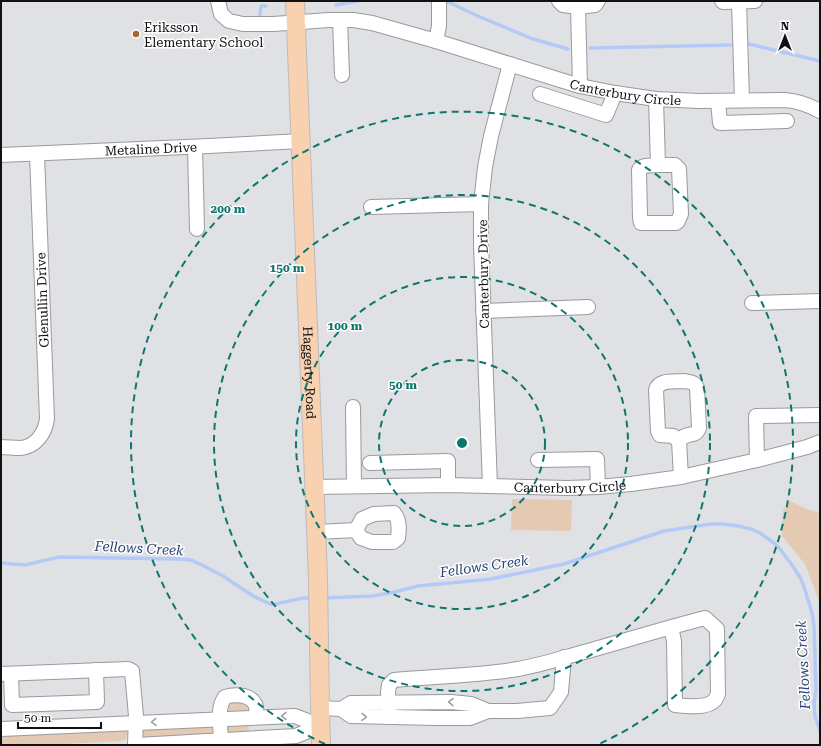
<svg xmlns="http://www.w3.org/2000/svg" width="821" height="746" font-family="'Roboto Serif',serif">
  <rect width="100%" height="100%" fill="#e0e1e4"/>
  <!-- green -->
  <g fill="#e4c9b3">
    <polygon points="512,499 572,500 571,531 511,530"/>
    <polygon points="790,501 809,510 820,513 820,603 805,564 782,536 783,511"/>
    <polygon points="233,699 247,703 250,708 249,711 229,712 228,704"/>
    <polygon points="228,724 248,725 249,730 247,733 233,735 228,732 227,728"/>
    <polygon points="214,726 215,731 213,735 145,739 142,737 141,729"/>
    <polygon points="124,729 128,732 127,736 125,740 122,741 43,745 1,745 1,734"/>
  </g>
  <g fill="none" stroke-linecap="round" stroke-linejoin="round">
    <!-- stream -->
    <g stroke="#b4caf6" stroke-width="3.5">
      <polyline points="448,2 480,17 533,39 568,49"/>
      <polyline points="336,5 358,1"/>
      <polyline points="260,15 261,6 266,6"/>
      <polyline points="749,44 820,61"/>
      <polyline points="590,48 731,45"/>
      <polyline points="1,563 25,565 59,557 179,559 191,560 202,565 223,576 253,596 270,604 276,604 303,598 313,598"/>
      <polyline points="323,598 372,596 395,592 418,586 491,579 564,564 664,531 711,524 724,524 738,526 751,529 760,533 774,543 780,549 792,565 801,579 805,590 812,613 814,626 816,689 814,704 815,716 820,731"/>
    </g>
    <defs>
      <g id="minor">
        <path id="s1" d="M218,1L221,14L229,21L243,24H273L329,20H353L372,23L436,41L557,79L580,86L615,93L656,99L699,101L785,100C798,101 809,105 820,111"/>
        <polyline points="559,1 563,5 578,7 595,5 598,1"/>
        <polyline points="722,1 723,2 755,1"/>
        <polyline points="739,2 742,100"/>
        <polyline points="578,7 580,86"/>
        <polyline points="340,20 342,75"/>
        <polyline points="436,41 439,26 439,1"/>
        <polyline points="540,94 606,115 615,93"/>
        <polyline points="656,99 658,165"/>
        <polyline points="718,101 720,123 787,121"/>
        <polyline points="195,147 197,229"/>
        <path id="s2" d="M1,155L209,146L301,141"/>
        <path d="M658,165H675L679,169L681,214L678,221L676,223H641L640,218L639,170C643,164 652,166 658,165Z"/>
        <polyline points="371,207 481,204"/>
        <polyline points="752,303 820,301"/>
        <polyline points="483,311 588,307"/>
        <path d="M684,381C690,382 695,382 697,388L699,428C695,439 687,430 679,441L673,436L660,435L658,431L656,390C659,379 674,382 684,381Z"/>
        <polyline points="353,407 354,486"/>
        <polyline points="679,441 681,477"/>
        <path d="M1,447C7,447 14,448 20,448C36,447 45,433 47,419L37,154"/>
        <polyline points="538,460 597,459 598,487"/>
        <polyline points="757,460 756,416 820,415"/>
        <polyline points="370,463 448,461 448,485"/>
        <polyline points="490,486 481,244 481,204 485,167 491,136 510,64"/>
        <path id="s3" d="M314,487L448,485L567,488L598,487L631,484L681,477L757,460L807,447L820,442"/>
        <path d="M316,532L356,530L362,519L374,514L394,513C400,520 399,530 398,538L393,542H372L361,538L356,530"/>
        <polyline points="1,674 128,669 132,671 136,716 135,745"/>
        <polyline points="11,674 12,705 97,702 96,670"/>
        <polyline points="320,708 341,709 351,716 435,718 470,718 488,711 517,711 550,708 561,692 564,657"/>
        <polyline points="341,709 351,703 451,702 471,704 488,711"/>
        <path d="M389,717L388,692L389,685L394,680C435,676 477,676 518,669C541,665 565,657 588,651C627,640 666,628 705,618L717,629L718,694C717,696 716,698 715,700C707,709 685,706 675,705L674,641L671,627"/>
        <polyline points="1,729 295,716 320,726"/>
        <path d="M221,741C221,727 216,709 225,697C234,694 250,694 255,704C257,707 256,714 256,717"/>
        <polyline points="137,745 296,736 320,726"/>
      </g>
      <g id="major">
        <path id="s4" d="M295,1L318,578L320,708L321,745"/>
      </g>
    </defs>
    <!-- minor casing -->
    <use href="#minor" stroke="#999a9c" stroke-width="16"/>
    <!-- major casing -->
    <use href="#major" stroke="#bcbcbd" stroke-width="20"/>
    <!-- minor -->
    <use href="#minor" stroke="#fff" stroke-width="14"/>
    <!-- major -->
    <use href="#major" stroke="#f7d1b0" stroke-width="18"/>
  </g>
  <!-- one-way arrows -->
  <defs><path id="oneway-chevron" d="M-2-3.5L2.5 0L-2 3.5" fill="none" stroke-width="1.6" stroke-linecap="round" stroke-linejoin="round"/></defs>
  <g stroke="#a0a0a0">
    <use href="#oneway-chevron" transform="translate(451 702) rotate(-178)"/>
    <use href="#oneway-chevron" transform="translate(284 716) rotate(178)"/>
    <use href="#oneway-chevron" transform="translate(364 717) rotate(1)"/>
    <use href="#oneway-chevron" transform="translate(154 722) rotate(178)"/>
  </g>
  <!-- distance rings -->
  <g fill="none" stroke="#0f766e" stroke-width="2" stroke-dasharray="7 5">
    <circle cx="462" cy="443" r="83"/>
    <circle cx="462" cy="443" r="166"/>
    <circle cx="462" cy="443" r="248"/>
    <path d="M325 744A331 331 0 1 1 599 744"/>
  </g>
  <!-- markers -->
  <circle fill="#a5682c" stroke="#fff" stroke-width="1.5" cx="136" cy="34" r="4"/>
  <g text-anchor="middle" stroke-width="3" stroke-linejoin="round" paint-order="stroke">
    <!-- poi labels -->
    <g font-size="13" fill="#111112" stroke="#fff" text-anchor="start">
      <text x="144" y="32">Eriksson<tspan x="144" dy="15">Elementary School</tspan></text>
    </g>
    <!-- street labels -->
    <g font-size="13" fill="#111112" stroke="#fff">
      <text dy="5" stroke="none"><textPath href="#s1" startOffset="431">Canterbury Circle</textPath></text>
      <text dy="5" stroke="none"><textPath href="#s2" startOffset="150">Metaline Drive</textPath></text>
      <text transform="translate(483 274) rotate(-91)" y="5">Canterbury Drive</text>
      <text transform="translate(42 300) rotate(-92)" y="5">Glenullin Drive</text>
      <text dy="5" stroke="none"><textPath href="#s4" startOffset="372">Haggerty Road</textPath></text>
      <text dy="5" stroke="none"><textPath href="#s3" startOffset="256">Canterbury Circle</textPath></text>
    </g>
    <!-- water labels -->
    <g font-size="14" font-style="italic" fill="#2c457b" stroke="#fff">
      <text transform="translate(139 548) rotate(3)" y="5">Fellows Creek</text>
      <text transform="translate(484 566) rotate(-8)" y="5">Fellows Creek</text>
      <text transform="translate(803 665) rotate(-93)" y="5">Fellows Creek</text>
    </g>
  </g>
  <circle cx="462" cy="443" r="6" fill="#0f766e" stroke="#fff" stroke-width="2"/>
  <g font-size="12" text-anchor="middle" font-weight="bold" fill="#0f766e" stroke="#fff" stroke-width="3" stroke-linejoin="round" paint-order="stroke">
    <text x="228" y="213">200 m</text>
    <text x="287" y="272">150 m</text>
    <text x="345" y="330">100 m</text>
    <text x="403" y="389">50 m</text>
  </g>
  <!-- border -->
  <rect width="821" height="746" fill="none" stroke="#111112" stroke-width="4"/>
  <!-- north arrow -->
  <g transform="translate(785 36)" stroke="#ffffff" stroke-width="3" paint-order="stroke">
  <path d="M0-3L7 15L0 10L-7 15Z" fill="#111112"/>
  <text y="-6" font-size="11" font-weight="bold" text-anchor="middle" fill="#111112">N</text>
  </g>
  <!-- scale -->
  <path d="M18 722v6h83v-6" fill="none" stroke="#111112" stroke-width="2"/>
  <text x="24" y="722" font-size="12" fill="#111112" stroke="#ffffff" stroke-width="3" paint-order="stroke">50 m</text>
</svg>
